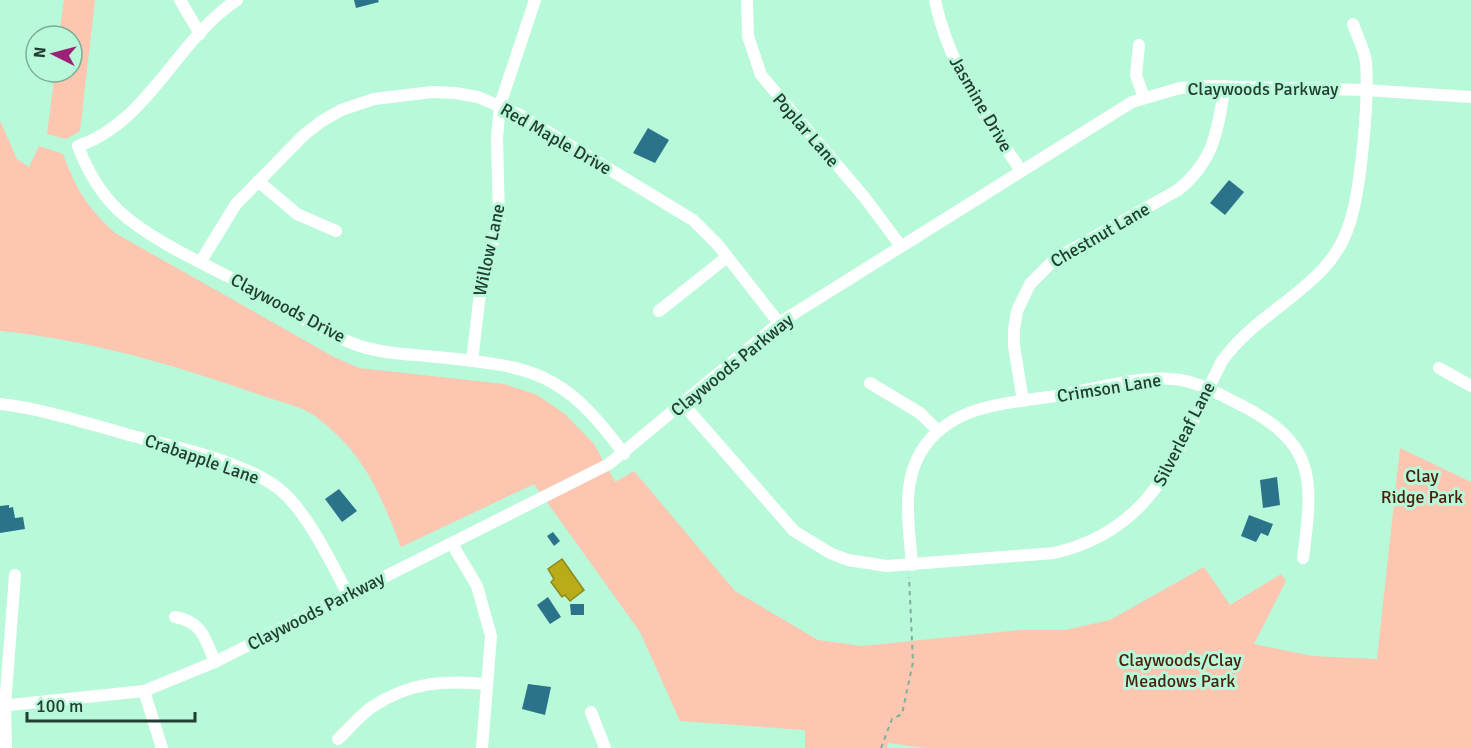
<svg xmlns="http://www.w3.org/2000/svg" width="1471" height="748" font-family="Signika,sans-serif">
  <rect width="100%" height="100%" fill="#b8f9d9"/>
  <!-- green -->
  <g fill="#fcc6b1">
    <polygon points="64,0 95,0 80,131 66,139 47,134 55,72 72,72 72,36 59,36"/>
    <path d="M0,121L17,159L29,167L39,146L63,154C76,190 88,208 115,233L334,357L359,368L504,384L537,395L565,414L594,444L615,482L634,471L735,591L818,640L862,646L1021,630H1065L1110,620L1204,567L1230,605L1281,574L1286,581L1254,644L1312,656L1377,659L1400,448L1471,482V748H926L888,743L887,748H805V730L680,721L640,632L534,484L401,547C379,491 365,454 315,416C301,406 277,401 260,395C175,365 90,340 0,331Z"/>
  </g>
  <!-- water -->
  <polygon fill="#baab19" stroke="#8c8a20" stroke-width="1.5" points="562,559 584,590 570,601 565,595 562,597 551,582 554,579 548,569"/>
  <!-- building -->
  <g fill="#2a738a">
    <polygon points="354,0 378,0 379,2 356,8"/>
    <polygon points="648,128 669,140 655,163 633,153"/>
    <polygon points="1229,180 1244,192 1225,215 1210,203"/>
    <polygon points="1277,477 1280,505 1263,508 1260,480"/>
    <polygon points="339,489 357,511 342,522 325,499"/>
    <polygon points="9,505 9,508 13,507 15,518 23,517 25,529 0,533 0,506"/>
    <polygon points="1249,515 1273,524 1268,536 1261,533 1256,542 1241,536"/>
    <polygon points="553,532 560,541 554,546 547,536"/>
    <polygon points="548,597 561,617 550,624 537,605"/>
    <polygon points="570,604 584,604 584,615 571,615"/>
    <polygon points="528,684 551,687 545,715 522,709"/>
  </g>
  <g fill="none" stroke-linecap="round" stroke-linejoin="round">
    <!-- path -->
    <polyline stroke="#7eb199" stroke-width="2" stroke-dasharray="4.5 4.5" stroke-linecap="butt" points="881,748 892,719 902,714 913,662 909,577"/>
    <!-- street -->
    <g stroke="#fff" stroke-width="12">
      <polyline points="180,0 200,34"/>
      <path d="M237,0C177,39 149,122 78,146C87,170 100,193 119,211C154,243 210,266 252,289C286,308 322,333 360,346C382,353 405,354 427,356C529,367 560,366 624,454"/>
      <polyline points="747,0 748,36 761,75 865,198 900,245"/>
      <path d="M935,0C948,64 986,117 1021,171"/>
      <polyline points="1139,45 1136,75 1144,98"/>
      <polyline points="258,181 297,214 336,231"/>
      <polyline points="201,261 236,204 305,134 322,121 341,110 374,99 432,92 455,93 478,97 520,115 693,220 718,245 779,323"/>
      <polyline points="659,311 727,257"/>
      <polyline points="472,361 481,285 499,218 497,138 500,105 535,0"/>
      <polyline points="1439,368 1471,386"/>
      <polyline points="870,383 920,413 938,431"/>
      <path d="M1023,401L1014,346V329L1017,311L1030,284L1055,259L1178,190C1215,160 1217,131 1225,86"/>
      <path d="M0,404C45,409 89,424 133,436C178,448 240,460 278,488C307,511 330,561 348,594"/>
      <path d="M683,404L794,531L830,553L848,560L887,566L1054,553C1159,529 1178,447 1222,361C1249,323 1291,303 1323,269C1335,256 1345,239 1350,222C1361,188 1369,99 1366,63C1365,50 1357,36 1353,24"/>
      <polyline points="452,544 477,586 491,636 482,748"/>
      <path d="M912,565C909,524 899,479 927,443C958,404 1010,403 1055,396C1091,390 1136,376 1172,379C1194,380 1215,392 1235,402C1316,442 1314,476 1303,558"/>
      <path d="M175,617C203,622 205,639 215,662"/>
      <polyline points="144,691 162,748"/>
      <polyline points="0,706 144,691 215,662 609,464 779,323 1132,102 1180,88 1205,86 1365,90 1471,97"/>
      <polyline points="591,712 605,748"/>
      <path d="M338,739C349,729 360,715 372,707C409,682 445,680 487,684"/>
      <polyline points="6,748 5,706 15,575"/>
    </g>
  </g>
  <g text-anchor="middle" stroke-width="6" stroke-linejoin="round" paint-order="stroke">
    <!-- street labels -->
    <g font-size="18" fill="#223d31" stroke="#b8f9d9">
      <text x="1263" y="95">Claywoods Parkway</text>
      <text transform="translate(981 104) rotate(60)" y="6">Jasmine Drive</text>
      <text transform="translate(806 130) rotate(49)" y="6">Poplar Lane</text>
      <text transform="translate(556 139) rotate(30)" y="6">Red Maple Drive</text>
      <text transform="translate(1100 235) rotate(-30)" y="6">Chestnut Lane</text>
      <text transform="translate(489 250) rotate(-78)" y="6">Willow Lane</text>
      <text transform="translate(288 308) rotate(28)" y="6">Claywoods Drive</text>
      <text transform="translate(732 365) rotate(-39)" y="6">Claywoods Parkway</text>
      <text transform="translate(1109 388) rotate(-9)" y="6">Crimson Lane</text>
      <text transform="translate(1184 434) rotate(-63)" y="6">Silverleaf Lane</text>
      <text transform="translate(202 459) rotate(19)" y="6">Crabapple Lane</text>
      <text transform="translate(316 611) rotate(-27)" y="6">Claywoods Parkway</text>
    </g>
    <!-- park labels -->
    <g font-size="18" fill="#4b200d" stroke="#b8f9d9">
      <text x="1422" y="482">Clay<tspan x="1422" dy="21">Ridge Park</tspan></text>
      <text x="1180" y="666">Claywoods/Clay<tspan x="1180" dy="21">Meadows Park</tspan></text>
    </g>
  </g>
  <!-- north arrow -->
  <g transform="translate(54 54) rotate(276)"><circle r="28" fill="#b8f9d9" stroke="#7cae96" stroke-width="1.5"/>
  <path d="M0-4.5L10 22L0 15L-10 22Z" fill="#9c2178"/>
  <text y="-9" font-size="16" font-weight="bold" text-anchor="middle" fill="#223d31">N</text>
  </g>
  <!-- scale -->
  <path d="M27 712v9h168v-9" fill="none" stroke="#223d31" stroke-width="3"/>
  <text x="36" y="712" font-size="18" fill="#223d31" stroke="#b8f9d9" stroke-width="4.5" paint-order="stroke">100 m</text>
</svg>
